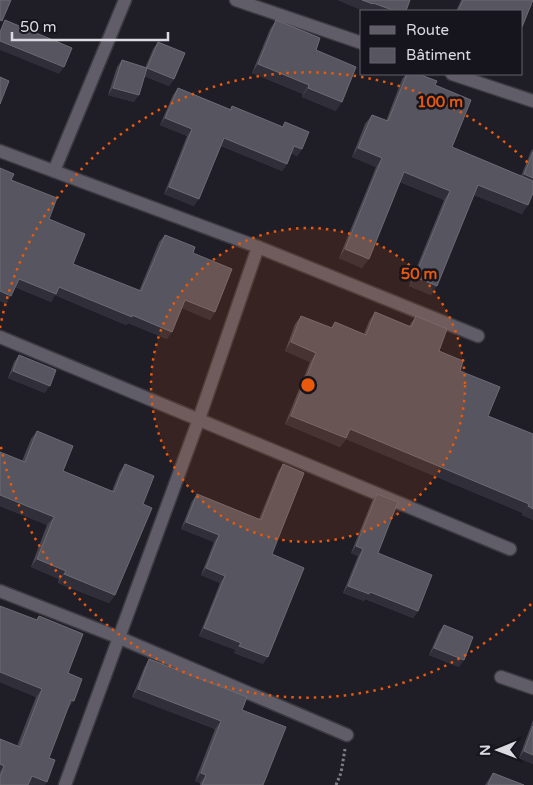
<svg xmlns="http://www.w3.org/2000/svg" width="533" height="785" font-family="'Varela Round',sans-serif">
  <rect width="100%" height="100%" fill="#1f1d26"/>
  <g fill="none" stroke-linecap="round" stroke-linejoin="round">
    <defs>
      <g id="minor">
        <polyline points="236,0 362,43"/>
        <polyline points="452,74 533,101"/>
        <polyline points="0,151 258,247 478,336"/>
        <polyline points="54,171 125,0"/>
        <polyline points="0,337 510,549"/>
        <polyline points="0,591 120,638 347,735"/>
        <polyline points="501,677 533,688"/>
        <polyline points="65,785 199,419 258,247"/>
      </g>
    </defs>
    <!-- minor casing -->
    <use href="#minor" stroke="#3c3a41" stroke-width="15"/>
    <!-- path -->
    <polyline stroke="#7f7d85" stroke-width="3" stroke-dasharray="2.5 2.5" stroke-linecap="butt" points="336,785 341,773 345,749"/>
    <!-- minor -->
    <use href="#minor" stroke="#605d68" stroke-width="12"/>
  </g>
  <!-- wall -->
  <g fill="#47454f">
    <polygon points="461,0 533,0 522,11 456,11"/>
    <polygon points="276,20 316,50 336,111 302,97 303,94 252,73 270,29"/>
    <polygon points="158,42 174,79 169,86 144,76 134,102 108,95 117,67 122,60 145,68 153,49"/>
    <polygon points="406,74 418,74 435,85 452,147 521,176 531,151 533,149 533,193 522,214 474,195 431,295 409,286 444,200 400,182 362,268 339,258 376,167 352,157 365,124 372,115 386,121 402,79"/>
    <polygon points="178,88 230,109 232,106 282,127 285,122 302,149 297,156 291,153 287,164 282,171 221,146 194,206 164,194 187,136 160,125 173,95"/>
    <polygon points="11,180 49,219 73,264 139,291 159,242 165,235 193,253 215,312 210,320 182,308 167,339 128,323 126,325 55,295 51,302 15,287 6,304"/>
    <polygon points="375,312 409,326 416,316 439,351 460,371 488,416 533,434 533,520 522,515 523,513 346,439 340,447 285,424 310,362 285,351 295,324 301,316 331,328 335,322 364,334 369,321"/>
    <polygon points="19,355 45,393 8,378 14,362"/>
    <polygon points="37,431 63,471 112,491 119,473 125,464 143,504 115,595 109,603 58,583 59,579 31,567 47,525 0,506 0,452 22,461 31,439"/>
    <polygon points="283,464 272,554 263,664 234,653 236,650 199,636 220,583 201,575 214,542 181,529 192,501 197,494 259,519 278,472"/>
    <polygon points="377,494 378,553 418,611 413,618 365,599 364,601 343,593 358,556 351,553 372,501"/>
    <polygon points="0,606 36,620 39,616 83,634 0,785 0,739 17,746 36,697 0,682"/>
    <polygon points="444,625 459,667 429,655 439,632"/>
    <polygon points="149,659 242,710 263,785 200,785 200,783 195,781 215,729 132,697 144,668"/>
    <polygon points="533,720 533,764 519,758"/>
    <polygon points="493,773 524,785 485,785"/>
  </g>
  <!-- shaded-wall -->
  <g fill="#302e38">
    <polygon points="337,0 362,0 373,3 395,11 363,11"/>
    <polygon points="0,41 64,67 59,74 0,50"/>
    <polygon points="258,64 309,85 303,94 252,73"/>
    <polygon points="147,68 174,79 169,86 142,75"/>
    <polygon points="113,88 139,95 134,102 108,95"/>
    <polygon points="308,88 342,102 336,111 302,97"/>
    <polygon points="165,118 192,129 187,136 160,125"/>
    <polygon points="224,138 287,164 282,171 219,145"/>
    <polygon points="294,146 302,149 297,156 289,153"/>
    <polygon points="358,148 382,158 376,167 352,157"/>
    <polygon points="404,172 450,191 444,200 398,181"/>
    <polygon points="524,174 533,178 533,187 519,181"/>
    <polygon points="478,185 528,205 522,214 472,194"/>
    <polygon points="169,187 199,199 194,206 164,194"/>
    <polygon points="345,249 369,259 362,268 339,258"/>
    <polygon points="415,277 437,286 431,295 409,286"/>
    <polygon points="19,279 59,287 132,315 172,332 167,339 128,323 126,325 55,295 51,302 13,286"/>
    <polygon points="0,291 11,296 6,304 0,301"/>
    <polygon points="185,300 215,312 210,320 180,307"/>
    <polygon points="291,342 316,353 310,362 285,351"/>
    <polygon points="13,371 50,386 45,393 8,378"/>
    <polygon points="291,416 350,429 529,504 523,513 346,439 340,447 285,424"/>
    <polygon points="0,495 54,517 47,525 0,506"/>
    <polygon points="528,506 533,509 533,520 522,515"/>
    <polygon points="186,522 219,535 214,542 181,529"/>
    <polygon points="356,546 363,549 358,556 351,553"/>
    <polygon points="37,559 66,571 59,579 31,567"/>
    <polygon points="206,568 225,576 220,583 201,575"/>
    <polygon points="64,574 115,595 109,603 58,583"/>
    <polygon points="348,586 370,592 418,611 413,618 365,599 364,601 343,593"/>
    <polygon points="204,628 241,643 236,650 199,636"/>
    <polygon points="239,646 268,657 263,664 234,653"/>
    <polygon points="434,648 464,660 459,667 429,655"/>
    <polygon points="0,672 42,689 36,697 0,682"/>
    <polygon points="138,689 221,721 215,729 132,697"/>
    <polygon points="71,700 74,701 68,709"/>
    <polygon points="524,751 533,755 533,764 519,758"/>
    <polygon points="0,764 4,766 0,772"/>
    <polygon points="201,773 206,775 200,783 195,781"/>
    <polygon points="32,776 47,782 45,785 27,785"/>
  </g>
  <!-- building -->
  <g fill="#57555f" stroke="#6c6a73">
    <polygon points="0,0 11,0 2,21 0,20"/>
    <polygon points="362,0 410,0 406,11 395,11 373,3 373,4"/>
    <polygon points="463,0 533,0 522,27 522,11 458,11"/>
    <polygon points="5,20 72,48 64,67 0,41 0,32"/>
    <polygon points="276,20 320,38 316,50 356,67 342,102 308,88 309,85 258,64"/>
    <polygon points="158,42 185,53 174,79 147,68"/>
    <polygon points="122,60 147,68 139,95 113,88"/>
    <polygon points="407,74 418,74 437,81 435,85 471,100 452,147 533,181 533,193 528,205 478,185 437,286 415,277 450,191 404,172 369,259 345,249 382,158 358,148 372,115 388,121"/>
    <polygon points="0,77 9,81 0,104"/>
    <polygon points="178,88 231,110 232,106 283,127 285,122 309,132 302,149 294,146 287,164 224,138 199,199 169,187 192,129 165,118"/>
    <polygon points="533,152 533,178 524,174"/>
    <polygon points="0,168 14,174 11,180 57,198 49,219 85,234 73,264 141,291 165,235 195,247 193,253 232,269 215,312 185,300 172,332 132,315 132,317 59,287 56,294 19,279 11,296 0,291"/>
    <polygon points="375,312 411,327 416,316 447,329 439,351 463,361 460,371 500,387 488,416 533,434 533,509 528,506 529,504 350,429 346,438 291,416 316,353 291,342 301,316 332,328 335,322 366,335"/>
    <polygon points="19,355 56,370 50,386 13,371"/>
    <polygon points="37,431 73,446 63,471 114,492 125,464 154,476 143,504 152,508 115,595 64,574 66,571 37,559 54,517 0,495 0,452 25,462"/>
    <polygon points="283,464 304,473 272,554 304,568 268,657 239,646 241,643 204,628 225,576 206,568 219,535 186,522 197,494 261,520"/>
    <polygon points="377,494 398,502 378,553 432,575 418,611 370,592 369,594 348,586 363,549 356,546"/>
    <polygon points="0,606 37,620 39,616 83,634 68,673 82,679 74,701 71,700 49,758 55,760 47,782 32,776 28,785 0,785 0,777 4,766 0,764 0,739 20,747 42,689 0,672"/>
    <polygon points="444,625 473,637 464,660 434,648"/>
    <polygon points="149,659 247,697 242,710 286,727 263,785 202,785 206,775 201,773 221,721 138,689"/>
    <polygon points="533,726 533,755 524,751"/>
    <polygon points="493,773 524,785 488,785"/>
  </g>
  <!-- distance rings -->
  <circle cx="308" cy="385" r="157" fill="#e8590c" fill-opacity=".12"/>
  <g fill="none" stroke="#e8590c" stroke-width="2.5" stroke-dasharray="2.5 5">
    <circle cx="308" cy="385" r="157"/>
    <path d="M531 604A313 313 0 0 1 0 442M0 328A313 313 0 0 1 531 166"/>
  </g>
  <circle cx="308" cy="385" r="8" fill="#e8590c" stroke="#16141c" stroke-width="2.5"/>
  <g font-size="15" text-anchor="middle" font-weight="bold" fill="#e8590c" stroke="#16141c" stroke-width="5" stroke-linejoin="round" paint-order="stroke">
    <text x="440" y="107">100 m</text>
    <text x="419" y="279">50 m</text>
  </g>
  <!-- legend -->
  <rect x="360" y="10" width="162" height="65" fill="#16141c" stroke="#65636b"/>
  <rect x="370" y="26" width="25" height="8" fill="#605d68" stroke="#65636b"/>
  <text x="406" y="35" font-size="15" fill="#dcdae1">Route</text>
  <rect x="370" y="48" width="25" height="15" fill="#57555f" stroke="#65636b"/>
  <text x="406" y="60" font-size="15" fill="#dcdae1">Bâtiment</text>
  <!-- north arrow -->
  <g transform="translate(498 750) rotate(269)" stroke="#16141c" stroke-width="4" paint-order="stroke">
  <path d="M0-4L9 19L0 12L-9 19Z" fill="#dcdae1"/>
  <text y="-8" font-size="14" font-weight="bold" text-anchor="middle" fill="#dcdae1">N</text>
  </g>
  <!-- scale -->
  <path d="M12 32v8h156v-8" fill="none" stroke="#dcdae1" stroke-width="2.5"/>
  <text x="20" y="32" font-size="15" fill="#dcdae1" stroke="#16141c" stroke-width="4" paint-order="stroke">50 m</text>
</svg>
